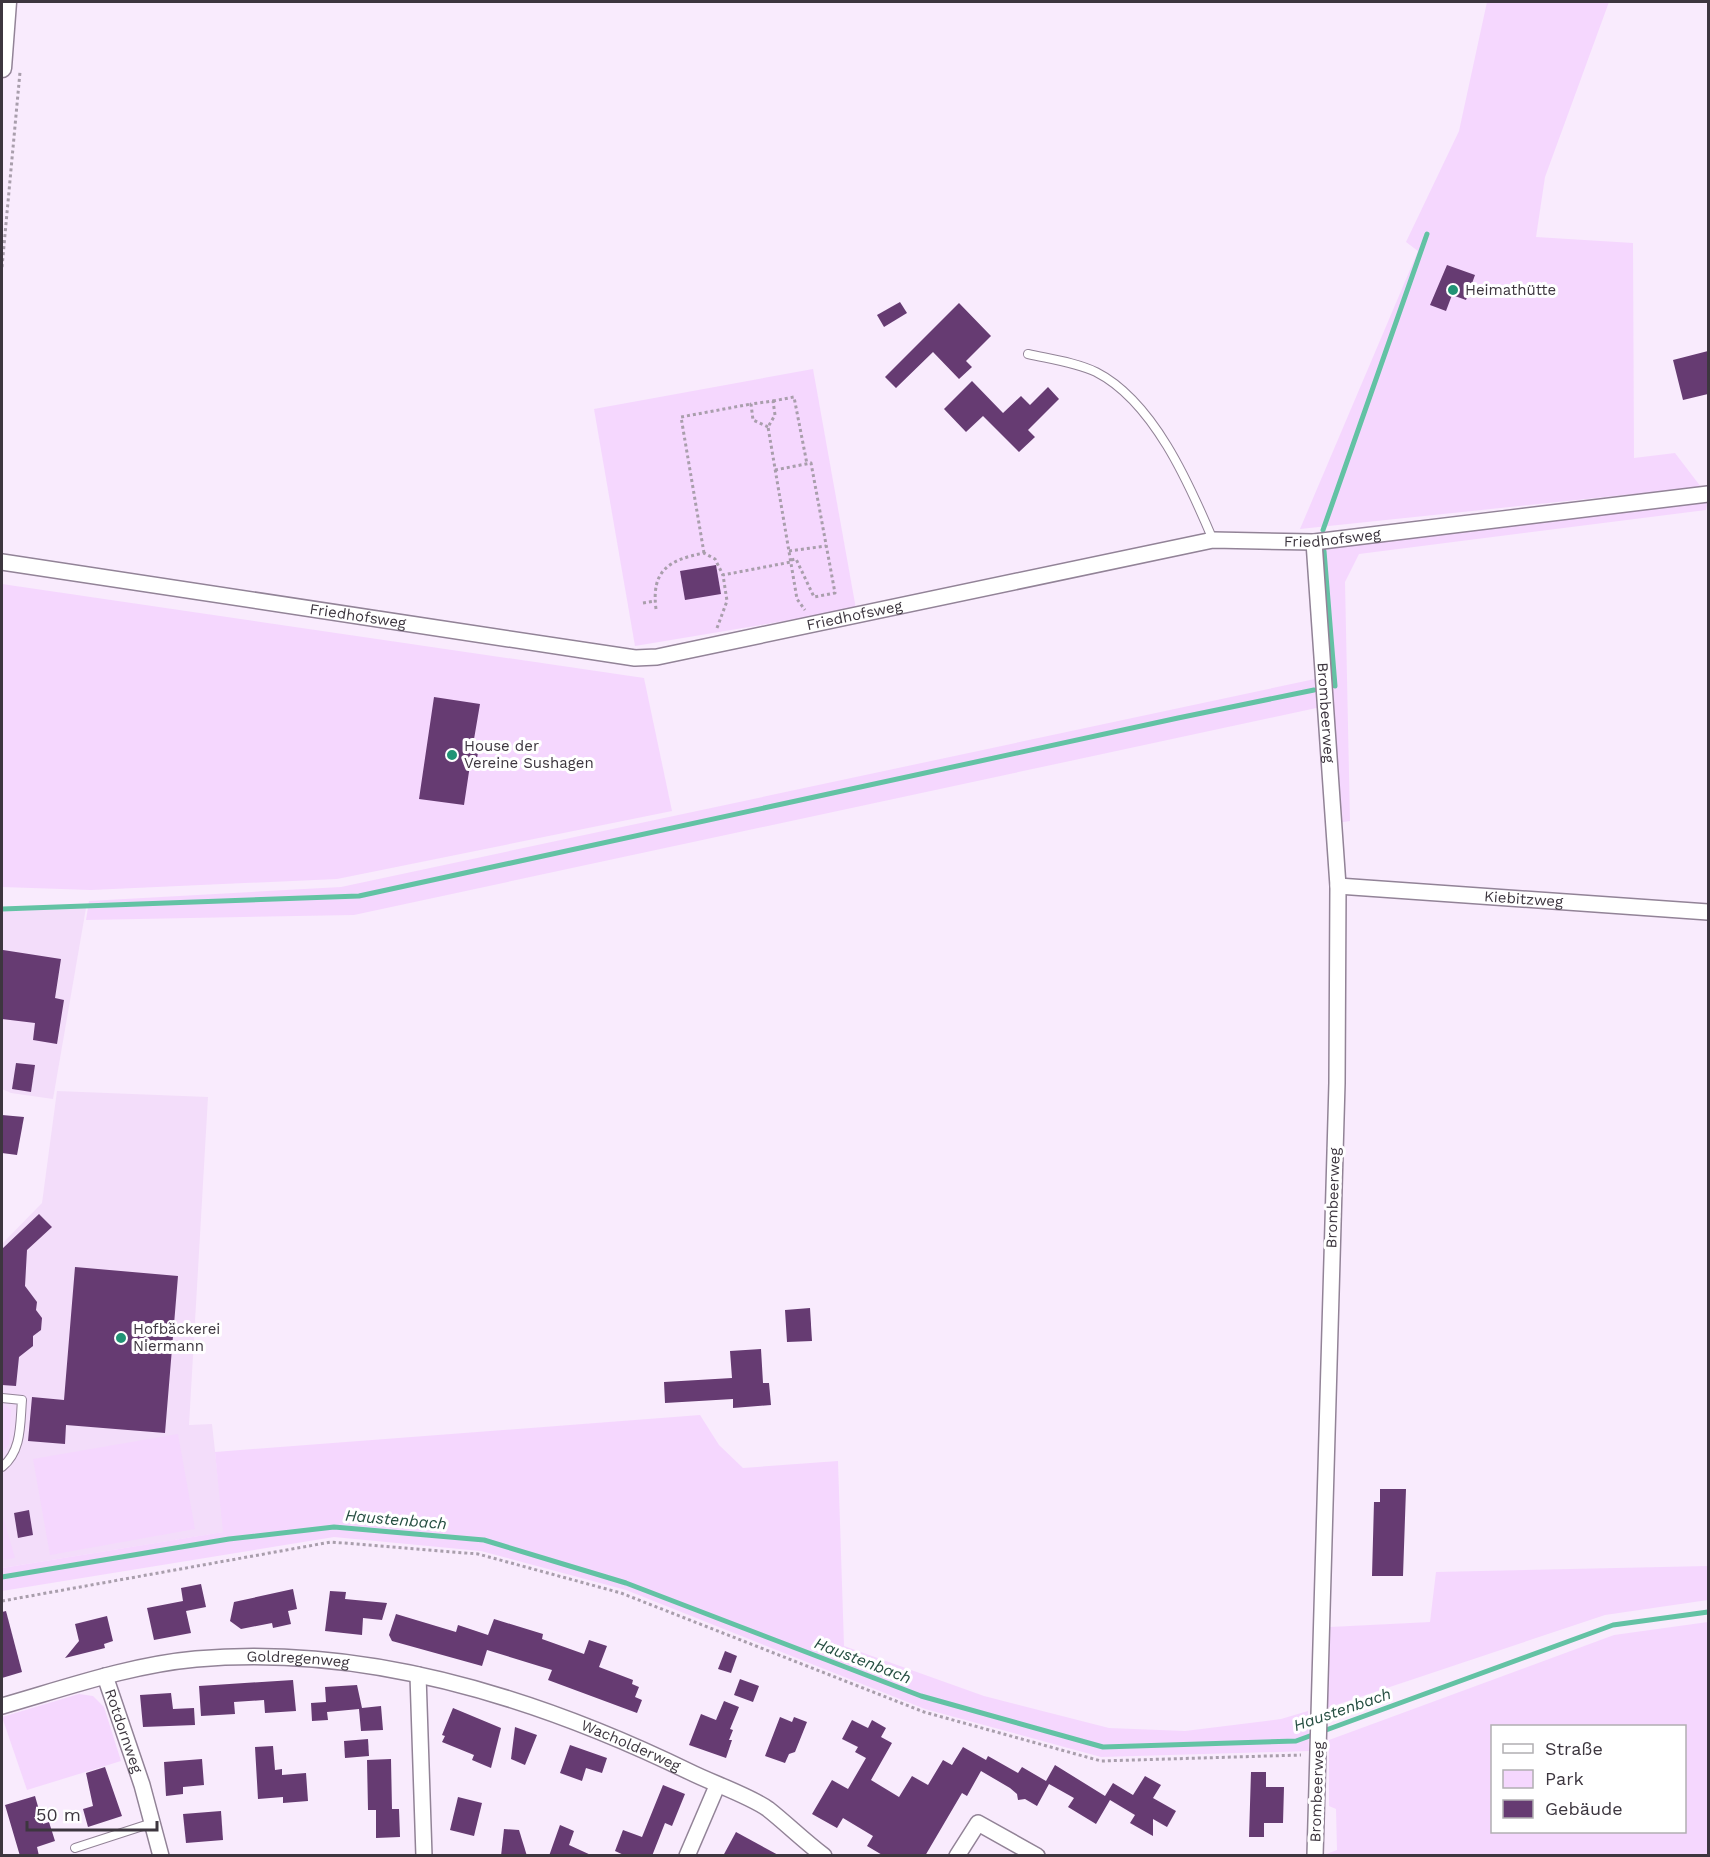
<svg xmlns="http://www.w3.org/2000/svg" width="1710" height="1857" font-family="'Work Sans',sans-serif">
  <rect width="100%" height="100%" fill="#f9ebfd"/>
  <!-- built -->
  <g fill="#f3ddfa">
    <polygon points="86,908 53,1099 11,1093 2,1089 2,911"/>
    <polygon points="57,1091 208,1097 189,1425 212,1424 224,1532 2,1568 2,1244 42,1203"/>
  </g>
  <!-- green -->
  <g fill="#f5d7fe" fill-rule="evenodd">
    <polygon points="1487,2 1609,2 1545,177 1536,237 1633,243 1634,458 1675,453 1701,487 1300,529 1418,251 1406,242 1459,131"/>
    <polygon points="813,369 856,609 635,646 594,409"/>
    <polygon points="1708,500 1706,510 1359,554 1345,582 1350,821 1337,823 1317,545"/>
    <polygon points="2,584 644,678 672,811 337,879 91,890 2,887"/>
    <polygon points="1315,679 1321,707 354,915 86,920 89,901 341,887"/>
    <polygon points="2,1403 11,1410 9,1444 2,1453"/>
    <polygon points="700,1415 719,1445 743,1468 838,1461 844,1646 984,1696 1109,1728 1185,1731 1281,1719 1308,1711 1309,1751 1101,1757 925,1709 626,1590 481,1551 334,1537 2,1591 2,1568 223,1532 215,1452"/>
    <polygon points="178,1434 195,1529 50,1555 33,1459"/>
    <polygon points="2,1513 15,1558 2,1560"/>
    <polygon points="1708,1566 1708,1600 1605,1615 1327,1708 1330,1627 1430,1622 1436,1572"/>
    <path d="M1708,1622V1855L1321,1856L1337,1850L1336,1809L1329,1806V1740L1614,1635ZM1492,1726H1684V1832H1492Z"/>
    <polygon points="79,1694 93,1696 104,1707 121,1761 27,1790 2,1717"/>
  </g>
  <g fill="none" stroke-linecap="round" stroke-linejoin="round">
    <!-- stream -->
    <g stroke="#63c2a4" stroke-width="5">
      <polyline points="1323,530 1427,234"/>
      <polyline points="1324,551 1335,686"/>
      <polyline points="2,909 359,896 1178,718 1314,690"/>
      <polyline points="2,1577 229,1539 334,1527 484,1540 626,1583 921,1696 1103,1747 1296,1741 1613,1625 1708,1612"/>
    </g>
  </g>
  <!-- building -->
  <g fill="#663b72">
    <polygon points="1447,265 1475,275 1466,300 1452,295 1446,311 1430,305"/>
    <polygon points="900,302 907,313 884,327 877,315"/>
    <polygon points="959,303 991,336 966,361 972,367 959,379 933,352 896,388 885,377"/>
    <polygon points="1708,351 1708,394 1683,400 1673,360"/>
    <polygon points="972,381 1003,413 1021,396 1030,405 1048,387 1059,399 1028,430 1035,437 1019,452 983,416 966,432 944,409"/>
    <polygon points="716,565 721,594 685,600 680,571"/>
    <polygon points="434,697 480,704 473,745 479,745 476,766 470,765 464,805 419,799"/>
    <polygon points="3,950 61,959 55,998 64,1000 57,1044 33,1040 35,1023 2,1019"/>
    <polygon points="16,1063 35,1065 31,1092 12,1089"/>
    <polygon points="2,1115 24,1117 17,1155 2,1153"/>
    <polygon points="39,1214 52,1227 27,1250 25,1286 37,1302 36,1310 42,1318 41,1330 33,1336 33,1346 19,1357 16,1386 2,1385 2,1249"/>
    <polygon points="75,1267 178,1276 165,1433 66,1425 65,1444 28,1441 32,1397 64,1400"/>
    <polygon points="810,1308 812,1341 787,1342 785,1310"/>
    <polygon points="761,1349 763,1383 769,1383 771,1405 733,1408 733,1399 665,1403 664,1382 732,1378 730,1351"/>
    <polygon points="1380,1489 1406,1489 1403,1576 1372,1576 1374,1502 1380,1502"/>
    <polygon points="29,1510 33,1535 18,1538 14,1513"/>
    <polygon points="201,1584 206,1607 186,1611 191,1633 154,1640 147,1608 183,1601 181,1588"/>
    <polygon points="293,1589 297,1609 288,1611 291,1624 273,1628 272,1623 241,1629 230,1621 234,1602"/>
    <polygon points="330,1591 346,1592 345,1599 387,1603 382,1620 363,1618 362,1635 325,1631"/>
    <polygon points="6,1611 22,1672 2,1678 2,1612"/>
    <polygon points="396,1614 456,1632 458,1625 488,1635 494,1619 543,1634 542,1639 584,1654 589,1640 607,1646 599,1667 633,1680 632,1684 639,1687 635,1697 642,1700 637,1713 548,1680 552,1670 487,1650 482,1666 392,1641 389,1635"/>
    <polygon points="107,1616 113,1641 104,1644 105,1648 65,1658 79,1641 75,1624"/>
    <polygon points="725,1651 737,1656 731,1673 718,1669"/>
    <polygon points="740,1679 759,1686 753,1702 734,1695"/>
    <polygon points="293,1680 296,1711 265,1713 264,1700 234,1702 235,1714 201,1716 199,1686"/>
    <polygon points="357,1685 362,1708 381,1706 383,1730 361,1731 359,1709 327,1712 328,1720 312,1721 311,1703 326,1702 325,1687"/>
    <polygon points="171,1693 173,1709 194,1708 195,1725 143,1727 140,1695"/>
    <polygon points="724,1701 739,1707 730,1729 733,1730 729,1740 732,1740 726,1758 689,1745 701,1714 716,1720"/>
    <polygon points="453,1708 501,1728 491,1768 472,1760 474,1755 442,1742 445,1736 442,1735"/>
    <polygon points="780,1717 792,1722 794,1717 807,1722 795,1752 789,1754 785,1763 765,1756"/>
    <polygon points="852,1720 868,1728 872,1720 886,1728 881,1737 892,1743 871,1780 899,1797 912,1776 928,1785 943,1760 952,1765 963,1747 986,1760 988,1756 1018,1773 1022,1767 1046,1781 1055,1765 1105,1796 1113,1783 1133,1795 1145,1776 1161,1785 1153,1798 1176,1811 1167,1827 1153,1819 1153,1836 1130,1823 1135,1815 1110,1800 1096,1824 1068,1807 1074,1798 1049,1784 1037,1806 1025,1799 1018,1800 1017,1794 1010,1788 981,1771 967,1796 962,1793 925,1856 884,1856 867,1846 873,1836 843,1818 837,1828 812,1814 832,1780 848,1789 866,1758 855,1752 858,1747 842,1739"/>
    <polygon points="515,1727 537,1735 525,1765 511,1759"/>
    <polygon points="368,1739 369,1756 345,1758 344,1741"/>
    <polygon points="570,1745 607,1758 602,1773 586,1768 582,1781 560,1773"/>
    <polygon points="273,1746 275,1770 282,1769 282,1775 306,1773 308,1801 283,1803 283,1797 258,1799 255,1747"/>
    <polygon points="202,1759 204,1785 183,1787 183,1794 166,1796 164,1762"/>
    <polygon points="391,1759 392,1809 399,1809 400,1837 376,1838 376,1810 368,1810 367,1760"/>
    <polygon points="105,1767 122,1816 88,1827 83,1809 93,1806 86,1773"/>
    <polygon points="1251,1772 1266,1772 1266,1787 1284,1787 1283,1823 1264,1823 1264,1837 1249,1837"/>
    <polygon points="663,1785 685,1794 672,1826 665,1823 652,1856 626,1856 615,1851 623,1830 642,1837"/>
    <polygon points="35,1796 43,1824 49,1822 55,1841 37,1847 39,1856 20,1856 5,1805"/>
    <polygon points="458,1797 482,1803 474,1836 450,1830"/>
    <polygon points="221,1811 223,1840 186,1843 183,1814"/>
    <polygon points="560,1825 574,1831 569,1845 593,1856 549,1856"/>
    <polygon points="504,1829 519,1830 527,1856 501,1856"/>
    <polygon points="736,1832 780,1856 723,1856"/>
  </g>
  <g fill="none" stroke-linecap="round" stroke-linejoin="round">
    <defs>
      <g id="service">
        <path d="M1028,354C1050,359 1075,362 1096,372C1153,401 1189,483 1213,540"/>
        <path d="M2,1398L22,1400C20,1424 22,1451 2,1467"/>
        <polyline points="75,1848 152,1823"/>
      </g>
      <g id="minor">
        <path id="s1" d="M1314,542L1338,886L1337,1083L1315,1856"/>
        <path id="s2" d="M2,562L635,658L657,657L1213,540L1314,542L1708,494"/>
        <path id="s3" d="M1338,886L1708,912"/>
        <polyline points="418,1675 424,1856"/>
        <path id="s4" d="M105,1676L142,1785L161,1856"/>
        <path id="s5" d="M2,1706C65,1688 130,1665 196,1659C367,1644 538,1698 690,1772C712,1783 750,1796 768,1809C787,1824 804,1841 824,1856"/>
        <polyline points="687,1856 717,1786"/>
        <polyline points="957,1856 978,1823 1037,1856"/>
      </g>
      <polyline id="tertiary" points="2,68 7,2"/>
    </defs>
    <!-- service casing -->
    <use href="#service" stroke="#928397" stroke-width="10"/>
    <!-- minor casing -->
    <use href="#minor" stroke="#928397" stroke-width="18"/>
    <!-- tertiary casing -->
    <use href="#tertiary" stroke="#928397" stroke-width="21"/>
    <!-- path -->
    <g stroke="#a99eac" stroke-width="3" stroke-dasharray="3 3" stroke-linecap="butt">
      <polyline points="2,267 20,72"/>
      <polyline points="773,401 794,397 807,464"/>
      <polyline points="768,427 753,420 751,404 773,401 775,415 768,427 797,599 805,610"/>
      <polyline points="775,470 811,463 835,593 814,597 796,559 791,560"/>
      <polyline points="789,551 826,546"/>
      <polyline points="704,553 681,417 751,404"/>
      <polyline points="643,603 655,601"/>
      <path d="M656,609C651,570 669,560 704,553L715,559L723,575"/>
      <polyline points="717,628 727,601 723,575 791,562"/>
      <polyline points="2,1601 331,1542 478,1554 621,1593 924,1712 1101,1761 1301,1755"/>
    </g>
    <!-- service -->
    <use href="#service" stroke="#fff" stroke-width="8"/>
    <!-- minor -->
    <use href="#minor" stroke="#fff" stroke-width="15"/>
    <!-- tertiary -->
    <use href="#tertiary" stroke="#fff" stroke-width="18"/>
  </g>
  <!-- markers -->
  <g fill="#219375" stroke="#fff" stroke-width="2">
    <circle cx="1453" cy="290" r="6"/>
    <circle cx="452" cy="755" r="6"/>
    <circle cx="121" cy="1338" r="6"/>
  </g>
  <g text-anchor="middle" stroke-width="6" stroke-linejoin="round" paint-order="stroke">
    <!-- poi labels -->
    <g font-size="15" fill="#3d363f" stroke="#fff" text-anchor="start">
      <text x="1465" y="295">Heimathütte</text>
      <text x="464" y="751">House der<tspan x="464" dy="17">Vereine Sushagen</tspan></text>
      <text x="133" y="1334">Hofbäckerei<tspan x="133" dy="17">Niermann</tspan></text>
    </g>
    <!-- street labels -->
    <g font-size="15" fill="#3d363f" stroke="#fff">
      <text dy="5" stroke="none"><textPath href="#s2" startOffset="1350">Friedhofsweg</textPath></text>
      <text dy="5" stroke="none"><textPath href="#s2" startOffset="864">Friedhofsweg</textPath></text>
      <text dy="5" stroke="none"><textPath href="#s2" startOffset="360">Friedhofsweg</textPath></text>
      <text dy="5" stroke="none"><textPath href="#s1" startOffset="171">Brombeerweg</textPath></text>
      <text dy="5" stroke="none"><textPath href="#s3" startOffset="186">Kiebitzweg</textPath></text>
      <text transform="translate(1333 1198) rotate(-88)" y="5">Brombeerweg</text>
      <text dy="5" stroke="none"><textPath href="#s5" startOffset="302">Goldregenweg</textPath></text>
      <text dy="5" stroke="none"><textPath href="#s4" startOffset="58">Rotdornweg</textPath></text>
      <text dy="5" stroke="none"><textPath href="#s5" startOffset="648">Wacholderweg</textPath></text>
      <text transform="translate(1317 1792) rotate(-88)" y="5">Brombeerweg</text>
    </g>
    <!-- water labels -->
    <g font-size="16" font-style="italic" fill="#254e41" stroke="#fff">
      <text transform="translate(396 1519) rotate(5)" y="6">Haustenbach</text>
      <text transform="translate(863 1660) rotate(21)" y="6">Haustenbach</text>
      <text transform="translate(1342 1709) rotate(-19)" y="6">Haustenbach</text>
    </g>
  </g>
  <!-- border -->
  <rect width="1710" height="1857" fill="none" stroke="#3d363f" stroke-width="6"/>
  <!-- legend -->
  <rect x="1491" y="1725" width="195" height="108" fill="#ffffff" stroke="#b1afb2" stroke-width="1.5"/>
  <rect x="1503" y="1744" width="30" height="9" fill="#ffffff" stroke="#b1afb2" stroke-width="1.5"/>
  <text x="1545" y="1755" font-size="18" fill="#3d363f">Straße</text>
  <rect x="1503" y="1770" width="30" height="18" fill="#f5d7fe" stroke="#b1afb2" stroke-width="1.5"/>
  <text x="1545" y="1785" font-size="18" fill="#3d363f">Park</text>
  <rect x="1503" y="1800" width="30" height="18" fill="#663b72" stroke="#b1afb2" stroke-width="1.5"/>
  <text x="1545" y="1815" font-size="18" fill="#3d363f">Gebäude</text>
  <!-- scale -->
  <path d="M27 1821v9h130v-9" fill="none" stroke="#3d363f" stroke-width="3"/>
  <text x="36" y="1821" font-size="18" fill="#3d363f" stroke="#ffffff" stroke-width="4.5" paint-order="stroke">50 m</text>
</svg>
